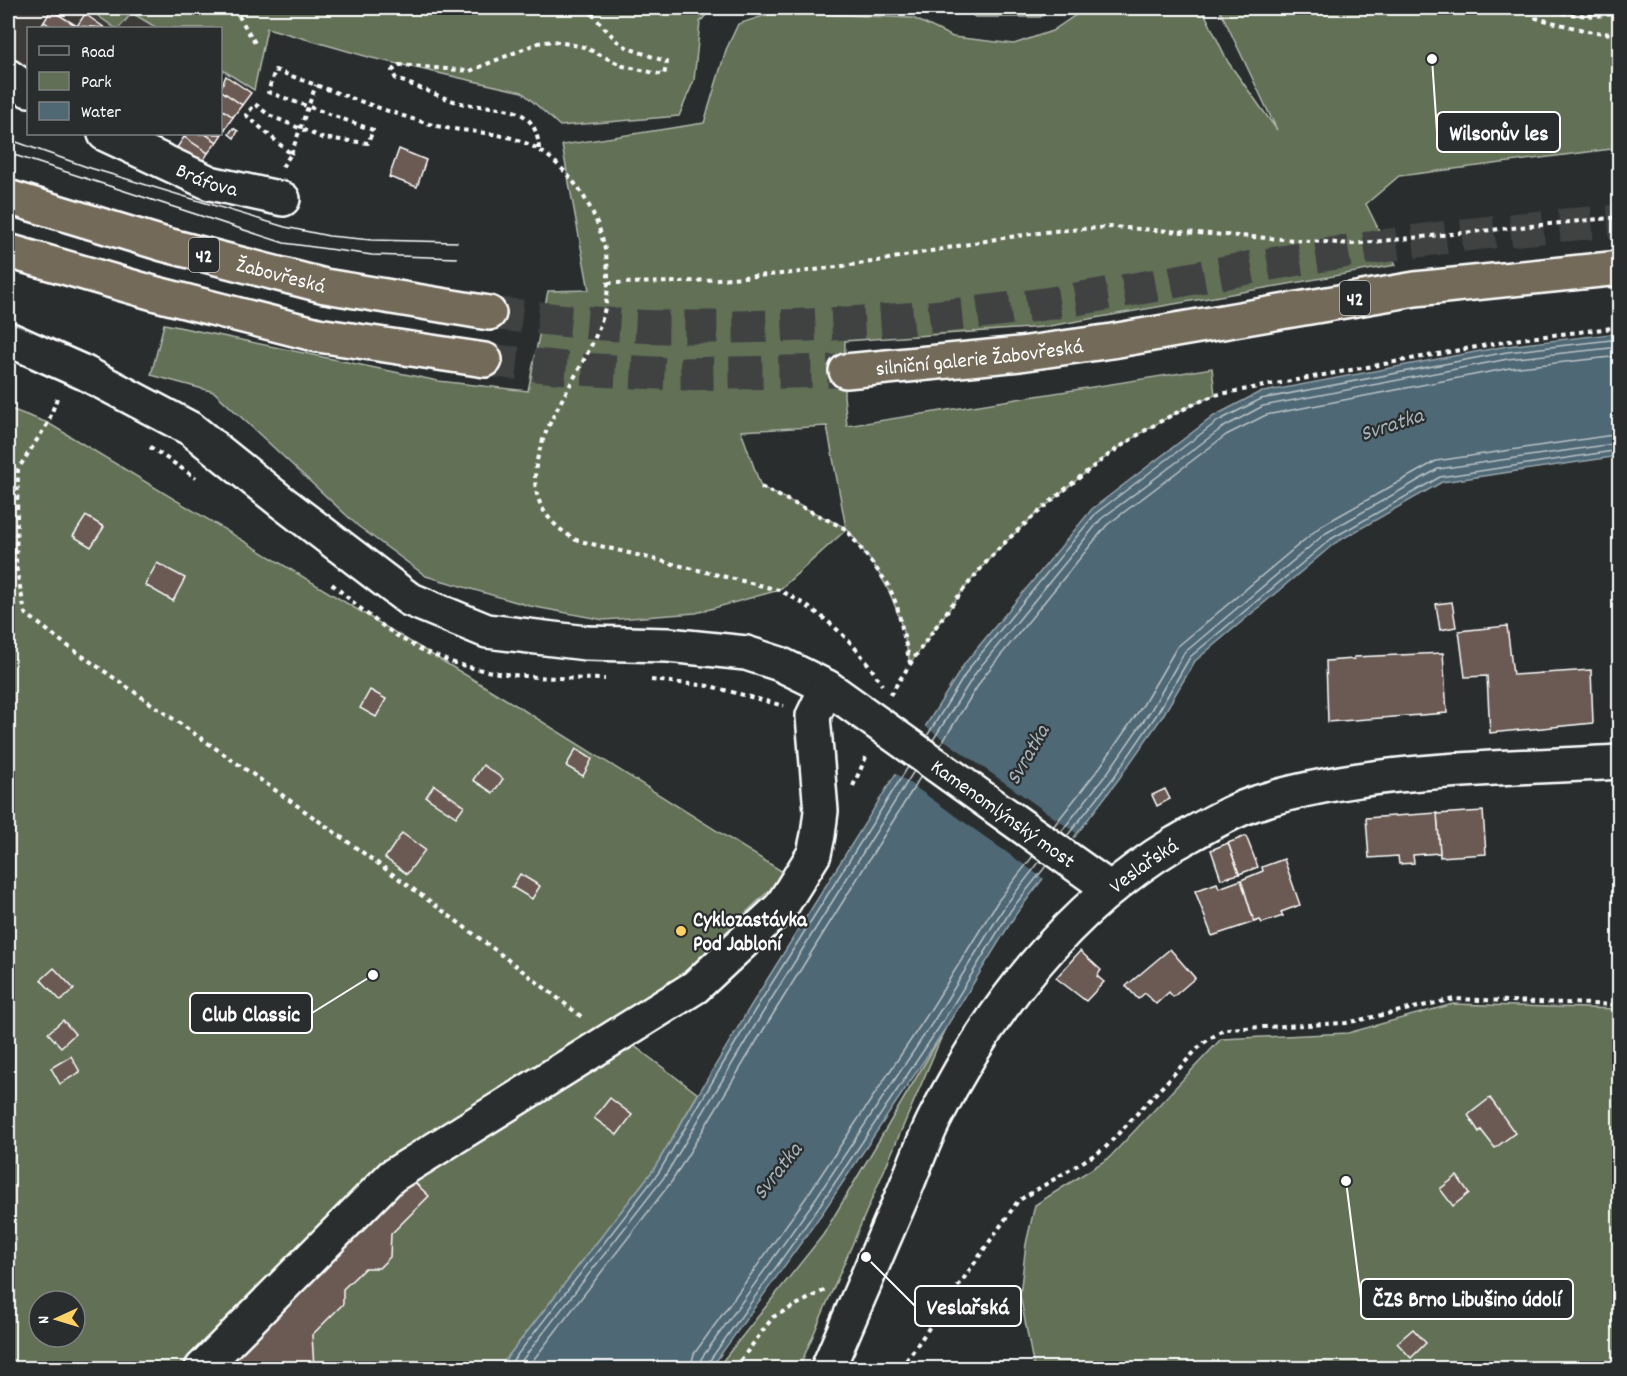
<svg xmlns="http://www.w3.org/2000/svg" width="1627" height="1376" font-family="Dekko,sans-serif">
  <rect width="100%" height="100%" fill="#2a2d2e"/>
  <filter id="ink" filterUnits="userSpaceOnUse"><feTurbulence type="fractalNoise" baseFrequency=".0167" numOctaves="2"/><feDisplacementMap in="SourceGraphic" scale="12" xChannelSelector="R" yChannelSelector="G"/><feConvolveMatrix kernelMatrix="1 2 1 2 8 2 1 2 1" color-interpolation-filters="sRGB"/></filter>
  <g filter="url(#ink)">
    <!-- built -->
    <g fill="#3d3a39">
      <polygon points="8,8 59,8 69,14 74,8 87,8 115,28 28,28 28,78 8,63"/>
      <polygon points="132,13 157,28 119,28"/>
    </g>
    <!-- green -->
    <g fill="#626f57" stroke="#b0b7ab" stroke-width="1.5" fill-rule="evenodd">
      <polygon points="87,8 712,8 700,22 694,80 679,116 560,126 522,92 372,58 267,28 254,90 221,69 220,28 157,28 132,13 119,28 115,28"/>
      <polygon points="962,8 1056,8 1040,17 975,17"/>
      <path d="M1086,8H1202L1228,62L1277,130L1219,8H1619V148L1399,176L1366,204L1396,265L1044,327L845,341L844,396L847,426L1212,368L1215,395C1151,421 1099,459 1047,505C1023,525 998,547 978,572C953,601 932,633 910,664C899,602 886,578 847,529L779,590L696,613L604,620L530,606L426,576L358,526L214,392L151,375L164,324L438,381L528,391L548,291L589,290L562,145L704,123L726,50L738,24L776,12L913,18L953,37L1014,44L1052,31ZM827,426L846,528L761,487L741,431Z"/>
      <path d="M8,408L48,423L517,706L786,874L699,958L684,977L605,1024L698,1094L654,1169L499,1368H8ZM39,1301H75V1337H39Z"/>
      <polygon points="1453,1004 1619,1009 1619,1368 1034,1368 1020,1295 1026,1244 1035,1205 1109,1158 1221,1039 1348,1033"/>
      <polygon points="945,1029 799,1368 717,1368 823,1235"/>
    </g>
    <!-- water -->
    <polygon fill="#4f6874" stroke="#95a4ac" stroke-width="1.5" points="1619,333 1619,456 1442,482 1335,543 1195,661 1162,717 1118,780 1016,914 945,1029 823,1212 711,1368 499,1368 654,1169 750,1007 965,663 1092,509 1214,416 1258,393 1507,346"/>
    <!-- pier -->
    <polygon fill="#2a2d2e" points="923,725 1076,833 1073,837 1076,839 1049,877 1047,875 1044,879 894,772"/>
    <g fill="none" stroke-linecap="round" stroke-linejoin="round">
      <!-- shore -->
      <g stroke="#b9c3c7" stroke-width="1.5">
        <polyline points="927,736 970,667 1096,513 1218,421 1261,399 1507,352 1620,339"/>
        <polyline points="933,740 977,671 1101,519 1222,428 1263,406 1508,359 1620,347"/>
        <polyline points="940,746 984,676 1107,525 1226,435 1266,415 1510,368 1620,356"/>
        <polyline points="1053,827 1100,767 1143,705 1177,647 1321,526 1436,461 1620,434"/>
        <polyline points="1061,832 1108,772 1151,710 1184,653 1326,533 1438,469 1620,443"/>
        <polyline points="1067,836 1114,777 1157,714 1190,657 1331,539 1440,477 1620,450"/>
        <polyline points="507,1368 659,1172 755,1010 908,767"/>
        <polyline points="516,1368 665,1176 762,1014 914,771"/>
        <polyline points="527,1368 672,1181 770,1019 921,776"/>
        <polyline points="690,1368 694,1354 805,1199 926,1017 998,901 1033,856"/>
        <polyline points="699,1368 701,1359 812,1204 933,1022 1005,906 1040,861"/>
        <polyline points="707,1368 708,1363 818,1208 940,1026 1011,910 1046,866"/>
      </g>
    </g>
    <!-- building -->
    <g fill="#6a5a52" stroke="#fff" stroke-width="1.5">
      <polygon points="51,10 77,26 75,28 53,28 44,22"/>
      <polygon points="85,14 105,28 77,26"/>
      <polygon points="44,22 53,28 40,28"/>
      <polygon points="226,76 251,93 242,105 220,90"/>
      <polygon points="220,90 242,105 233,117 220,108"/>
      <polygon points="220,108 233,117 225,129 220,126"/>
      <polygon points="220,126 225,129 217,142 205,134 220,134"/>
      <polygon points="233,128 238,131 234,138 229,134"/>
      <polygon points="186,134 205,134 217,142 208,153 184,137"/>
      <polygon points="184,137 208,153 200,166 176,149"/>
      <polygon points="399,149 426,160 417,187 389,177"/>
      <polygon points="86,516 104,527 91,547 73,536"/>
      <polygon points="157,563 185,578 173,601 145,585"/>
      <polygon points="1452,602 1456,627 1440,630 1436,604"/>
      <polygon points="1507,626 1513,675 1591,670 1593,723 1490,733 1487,676 1465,677 1459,631"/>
      <polygon points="1443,653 1447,713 1328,722 1326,661 1354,659 1354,657"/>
      <polygon points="370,690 386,699 376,717 360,708"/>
      <polygon points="576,749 592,759 583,776 566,766"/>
      <polygon points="483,765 503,779 493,793 473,780"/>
      <polygon points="434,785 464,806 456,817 426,797"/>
      <polygon points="1165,789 1170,799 1157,806 1152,795"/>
      <polygon points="1483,811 1486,854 1440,857 1437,814"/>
      <polygon points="1437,813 1440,853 1413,855 1414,863 1399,864 1398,856 1369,858 1366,818"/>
      <polygon points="402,833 425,850 407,874 385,858"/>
      <polygon points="1246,836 1258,867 1239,874 1228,843"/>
      <polygon points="1228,843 1239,874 1221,879 1211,850"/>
      <polygon points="1284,859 1300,905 1281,912 1283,916 1262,923 1260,920 1254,922 1241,880 1263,871 1262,867"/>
      <polygon points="520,874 540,886 532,899 512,887"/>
      <polygon points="1241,880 1254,922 1212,936 1195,891 1217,883 1219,888"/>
      <polygon points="1170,949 1195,978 1173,997 1169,992 1156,1004 1145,993 1138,999 1126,986"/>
      <polygon points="1080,951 1101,970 1097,976 1104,982 1086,1001 1056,978"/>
      <polygon points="54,968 74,989 61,1001 41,980"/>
      <polygon points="63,1020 75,1034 61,1047 48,1033"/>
      <polygon points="71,1056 80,1072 60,1084 51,1068"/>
      <polygon points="610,1098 632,1115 617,1135 594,1118"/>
      <polygon points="1490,1098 1515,1133 1495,1148 1481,1130 1479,1132 1468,1115"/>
      <polygon points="1457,1176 1469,1193 1453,1206 1440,1189"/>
      <polygon points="409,1177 429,1196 391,1234 390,1257 379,1268 365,1268 343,1289 343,1304 312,1335 314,1368 217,1368"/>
      <polygon points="1413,1329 1426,1343 1411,1358 1397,1343"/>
    </g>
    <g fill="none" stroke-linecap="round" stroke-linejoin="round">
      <!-- highway-tunnel -->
      <g stroke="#3f4243" stroke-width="33" stroke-dasharray="33 16" stroke-linecap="butt">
        <path d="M489,313C552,319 615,327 678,327C790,328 903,322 1014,308C1118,295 1221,271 1324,255C1422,239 1521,227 1620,221"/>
        <polyline points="485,360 576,369 677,374 846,371"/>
      </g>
      <defs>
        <g id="minor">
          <polyline points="8,76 28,90"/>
          <path id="s1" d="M105,134L210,183L283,199"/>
          <path id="s2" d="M8,339L85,373L191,429L283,503L409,599L487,631L586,643L668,645L746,653L780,664L827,687L1110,889"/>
          <polyline points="202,1368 392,1176 695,987 781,907 814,854 818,835 821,811 813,716 827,687"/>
          <path id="s3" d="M828,1368C852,1313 876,1257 900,1201C912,1174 921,1146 934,1120C988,1011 1069,907 1174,844C1199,830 1225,814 1253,804C1365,767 1502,769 1620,762"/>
        </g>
        <g id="highway">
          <path id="s4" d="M8,197L163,244L325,286L489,313"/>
          <polyline points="8,251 157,294 318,335 485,360"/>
          <path id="s5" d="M846,371L1020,354L1112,341L1415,289L1620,268"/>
        </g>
      </defs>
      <!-- minor casing -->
      <use href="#minor" stroke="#fff" stroke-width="38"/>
      <!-- highway casing -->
      <use href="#highway" stroke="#fff" stroke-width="38"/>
      <!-- path -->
      <g stroke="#fff" stroke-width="4" stroke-dasharray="4.5 4.5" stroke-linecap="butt">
        <polyline points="234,8 255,43"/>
        <path d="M1620,12C1593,20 1565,13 1539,9L1536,18L1587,31L1620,35"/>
        <path d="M539,149C536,98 492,112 457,102C437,96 417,86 396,79L392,71L399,65L470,71L538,43L553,41L584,47L623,66L664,75L667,62L628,48L617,41L586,8"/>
        <polyline points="291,154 316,85"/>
        <path d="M282,167L291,154L246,115L255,104L269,115L322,138L368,143L373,130L268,92L275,70C325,88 375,108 426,123C464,135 504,128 539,150C563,165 583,191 594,216C609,249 613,287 601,322C578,392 481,485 576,540L779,590C824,613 856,642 882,685"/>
        <polyline points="608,283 681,282 793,273 872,262 996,239 1053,231 1112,227 1352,244 1620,217"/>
        <path d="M57,398L48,423L18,469L16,566L25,613L65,644C240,765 416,886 583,1018"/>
        <polyline points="150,447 196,478"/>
        <polyline points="761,487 846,529 888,584 897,606 910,663"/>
        <path d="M332,584C354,603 376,623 401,638C463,678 534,678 605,679"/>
        <polyline points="651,680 710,686 784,706"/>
        <path d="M890,695C917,653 946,610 978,572C998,547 1023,525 1047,505C1099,459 1151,421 1215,395L1520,339L1620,327"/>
        <polyline points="853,786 867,755"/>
        <polyline points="735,1368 773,1317 827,1289"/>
        <polyline points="901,1368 1018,1201 1104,1149 1202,1044 1224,1029 1346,1023 1454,999 1620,1005"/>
      </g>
      <!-- minor -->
      <use href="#minor" stroke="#2a2d2e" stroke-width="33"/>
      <!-- highway -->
      <use href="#highway" stroke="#736b5a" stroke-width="33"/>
      <!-- tram -->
      <g stroke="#fff" stroke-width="1.5">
        <polyline points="8,139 87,167 285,227 329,236 372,240 457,242"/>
        <polyline points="8,153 284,243 372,255 457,258"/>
      </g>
    </g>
  </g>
  <!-- markers -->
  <circle fill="#ffd166" stroke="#2a2d2e" stroke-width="2" cx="681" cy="931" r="6"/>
  <g text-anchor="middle" stroke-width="4.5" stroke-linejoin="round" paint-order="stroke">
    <!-- shield labels -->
    <g fill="#2a2d2e" stroke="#bfc0c0" stroke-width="1.5">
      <rect x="189" y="238" width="30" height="34" rx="4.5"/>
      <rect x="1340" y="281" width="30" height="34" rx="4.5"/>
    </g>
    <g font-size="20" font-weight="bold" fill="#fff">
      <text x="204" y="262">42</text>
      <text x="1355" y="305">42</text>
    </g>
    <!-- street labels -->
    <g font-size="21" fill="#fff" stroke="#2a2d2e">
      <text dy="7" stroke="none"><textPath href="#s1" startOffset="112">Bráfova</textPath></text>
      <text dy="7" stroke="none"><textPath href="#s4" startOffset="284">Žabovřeská</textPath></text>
      <text dy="7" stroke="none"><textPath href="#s5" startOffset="134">silniční galerie Žabovřeská</textPath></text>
      <text dy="7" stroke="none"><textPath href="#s2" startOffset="1130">Kamenomlýnský most</textPath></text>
      <text dy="7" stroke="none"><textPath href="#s3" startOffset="603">Veslařská</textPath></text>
    </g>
    <!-- poi labels -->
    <g font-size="21" font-weight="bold" fill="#fff" stroke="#2a2d2e" text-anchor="start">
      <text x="693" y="926">Cyklozastávka<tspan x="693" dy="24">Pod Jabloní</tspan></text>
    </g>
    <!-- water labels -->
    <g font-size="22" font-style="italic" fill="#a7b4ba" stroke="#2a2d2e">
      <text transform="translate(1391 423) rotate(-18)" y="8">Svratka</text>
      <text transform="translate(1026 754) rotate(-60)" y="8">Svratka</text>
      <text transform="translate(776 1170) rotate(-52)" y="8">Svratka</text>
    </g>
  </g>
  <!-- callouts -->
  <path fill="none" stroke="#fff" stroke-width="2" d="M1432 59L1437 132M373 975L312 1013M1346 1181L1361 1299M866 1257L915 1306"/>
  <g fill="#fff" stroke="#2a2d2e" stroke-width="2">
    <circle cx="1432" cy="59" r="6"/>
    <circle cx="373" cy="975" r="6"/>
    <circle cx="1346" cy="1181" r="6"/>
    <circle cx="866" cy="1257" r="6"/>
  </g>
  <g fill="#2a2d2e" stroke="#fff" stroke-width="2">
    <rect x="1437" y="112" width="123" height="40" rx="6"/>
    <rect x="190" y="993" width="122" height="40" rx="6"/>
    <rect x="1361" y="1279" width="212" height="40" rx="6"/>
    <rect x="915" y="1286" width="106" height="40" rx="6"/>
  </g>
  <g font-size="22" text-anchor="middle" font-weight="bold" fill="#fff">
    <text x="1499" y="140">Wilsonův les</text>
    <text x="251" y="1021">Club Classic</text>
    <text x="1467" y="1306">ČZS Brno Libušino údolí</text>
    <text x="968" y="1314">Veslařská</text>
  </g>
  <!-- margin -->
  <rect width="1627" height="1376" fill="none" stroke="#2a2d2e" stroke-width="30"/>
  <rect x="15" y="15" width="1597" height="1346" fill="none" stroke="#fff" stroke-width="2" filter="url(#ink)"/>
  <!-- legend -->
  <rect x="27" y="27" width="195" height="108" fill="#2a2d2e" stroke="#7f8182" stroke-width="1.5"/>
  <rect x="39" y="46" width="30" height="9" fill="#2a2d2e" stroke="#7f8182" stroke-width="1.5"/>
  <text x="81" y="57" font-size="18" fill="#ffffff">Road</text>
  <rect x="39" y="72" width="30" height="18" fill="#626f57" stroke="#7f8182" stroke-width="1.5"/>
  <text x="81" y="87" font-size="18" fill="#ffffff">Park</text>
  <rect x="39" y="102" width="30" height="18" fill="#4f6874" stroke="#7f8182" stroke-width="1.5"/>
  <text x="81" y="117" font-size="18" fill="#ffffff">Water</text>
  <!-- north arrow -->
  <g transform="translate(57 1319) rotate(266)"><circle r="28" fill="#2a2d2e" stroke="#7f8182" stroke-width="1.5"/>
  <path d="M0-4.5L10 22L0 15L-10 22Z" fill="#ffd166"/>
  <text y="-9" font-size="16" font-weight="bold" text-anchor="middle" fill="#ffffff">N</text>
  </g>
</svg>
